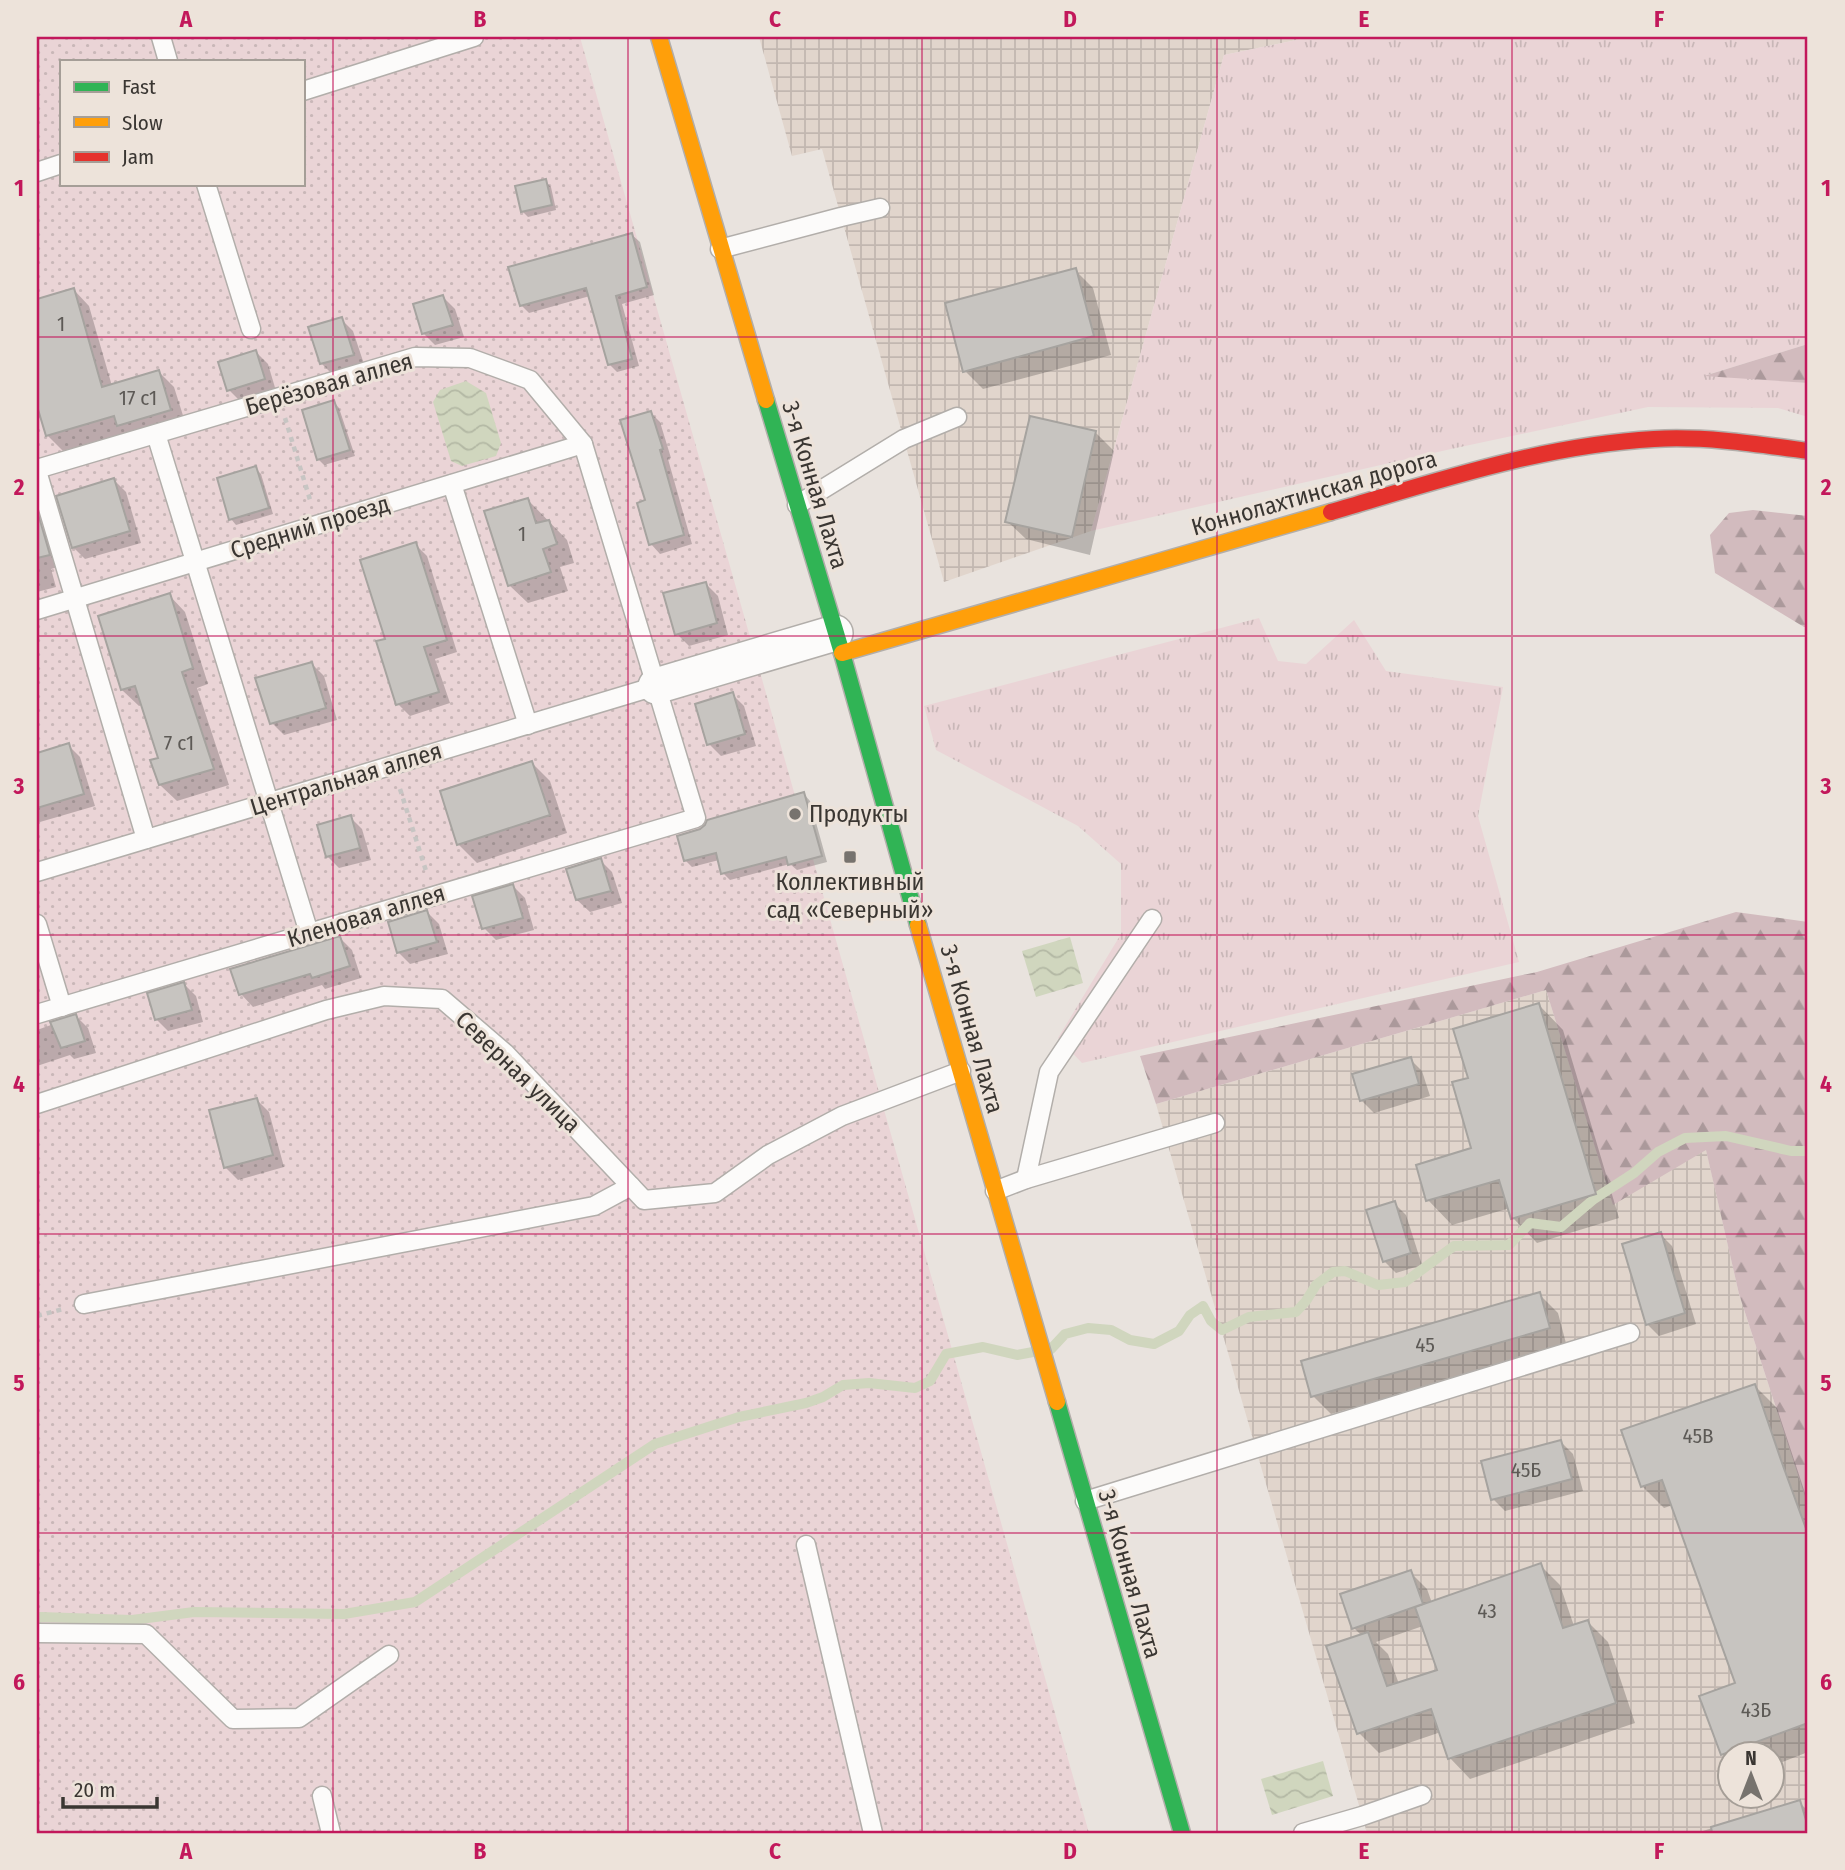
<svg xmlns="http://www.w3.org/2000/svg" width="1845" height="1870" font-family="'Fira Sans Condensed',sans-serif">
  <defs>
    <pattern id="industrial-grid" width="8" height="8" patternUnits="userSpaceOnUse" patternTransform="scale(1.75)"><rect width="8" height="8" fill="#e1d5cc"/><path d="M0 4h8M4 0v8" fill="none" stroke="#c2b7b0"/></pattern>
    <pattern id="grass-tufts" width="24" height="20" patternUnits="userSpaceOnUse" patternTransform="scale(1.75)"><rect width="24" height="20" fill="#ead4d6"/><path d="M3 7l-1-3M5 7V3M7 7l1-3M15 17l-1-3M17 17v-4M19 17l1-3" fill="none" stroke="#c9b7b8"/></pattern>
    <pattern id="forest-firs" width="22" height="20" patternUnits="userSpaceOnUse" patternTransform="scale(1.75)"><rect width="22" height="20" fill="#d2bbbe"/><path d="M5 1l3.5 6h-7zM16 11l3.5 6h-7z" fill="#ab999b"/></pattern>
    <pattern id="garden-dots" width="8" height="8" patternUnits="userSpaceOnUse" patternTransform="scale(1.75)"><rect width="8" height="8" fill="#ead4d6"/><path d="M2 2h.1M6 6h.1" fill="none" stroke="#c9b7b8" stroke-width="1.8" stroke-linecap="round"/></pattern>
    <pattern id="water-waves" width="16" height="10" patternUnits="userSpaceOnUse" patternTransform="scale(1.75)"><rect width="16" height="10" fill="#d0d6be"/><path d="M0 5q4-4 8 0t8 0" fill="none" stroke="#b3b8a4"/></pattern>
  </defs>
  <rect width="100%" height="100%" fill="#e9e3de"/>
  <!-- industrial -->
  <g fill="url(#industrial-grid)" fill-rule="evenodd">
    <polygon points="759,37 1311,37 1224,55 1091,531 944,582 822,149 792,156"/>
    <path d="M1546,990L1613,1204L1706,1149L1739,1294L1808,1506V1833H1367L1156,1104ZM1730,1755H1772V1797H1730Z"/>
  </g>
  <!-- grass -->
  <g fill="url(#grass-tufts)">
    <polygon points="1311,37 1808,37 1808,344 1707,375 1808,383 1808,417 1778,408 1648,407 1451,449 1091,531 1224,55"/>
    <polygon points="1259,618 1278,661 1306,664 1354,620 1386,671 1503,687 1478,816 1519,962 1082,1063 1058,1038 1121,934 1121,864 1078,826 936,750 924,706"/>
  </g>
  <!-- forest -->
  <g fill="url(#forest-firs)">
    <polygon points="1808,344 1808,383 1704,376"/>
    <polygon points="1753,510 1808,516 1808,627 1804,627 1715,573 1710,535 1729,513"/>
    <polygon points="1736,912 1808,922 1808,1506 1739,1294 1706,1150 1613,1205 1546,990 1156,1104 1140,1056 1537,972"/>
  </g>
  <!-- garden -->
  <path fill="url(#garden-dots)" fill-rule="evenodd" d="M37,37H580L1089,1833H37ZM61,61H303V184H61Z"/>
  <!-- water -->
  <g fill="url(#water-waves)">
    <polygon points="466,381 486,393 501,443 496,456 462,466 451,461 433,402 440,390"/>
    <polygon points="1070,937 1083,983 1036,997 1022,951"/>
    <polygon points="1323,1761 1333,1796 1272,1815 1261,1779"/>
  </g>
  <!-- shadow -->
  <g fill="#0003" fill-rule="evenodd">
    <polygon points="545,181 551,187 556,210 528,217 522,211"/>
    <polygon points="632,235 640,242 654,295 622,304 639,366 617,372 609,364 590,296 529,313 521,305"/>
    <polygon points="1075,270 1093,288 1111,355 983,389 965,371"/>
    <polygon points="74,290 89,306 112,386 159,372 174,387 186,425 134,441 126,433 63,451 47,435 37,400 37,301"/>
    <polygon points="443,297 455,309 464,337 435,345 423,333"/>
    <polygon points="341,319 353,331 365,367 334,376 322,364"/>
    <polygon points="256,352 268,364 276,391 241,402 229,390"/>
    <polygon points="334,402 339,408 355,456 324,465 319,460 304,411"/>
    <polygon points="651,413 660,422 671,458 668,459 692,544 660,554 651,544 639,504 647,502"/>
    <polygon points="1096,433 1114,451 1090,555 1026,539 1007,521"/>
    <polygon points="255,468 261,474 273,514 236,525 231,519"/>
    <polygon points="114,480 126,492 141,543 85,559 73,547"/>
    <polygon points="528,500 567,540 574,563 560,567 568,591 528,603 509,585"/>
    <polygon points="41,527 53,539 61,566 51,569 56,587 37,592 37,528"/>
    <polygon points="415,544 427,556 457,652 435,659 450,703 410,716 398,704 388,640"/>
    <polygon points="706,584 718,596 728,635 689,646 677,634"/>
    <polygon points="169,595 185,612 208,684 197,688 229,785 177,801 160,785 160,759 142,705 139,706 122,690"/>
    <polygon points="312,664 324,676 337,720 284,735 272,723"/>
    <polygon points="732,694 744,706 756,746 721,756 709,744"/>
    <polygon points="68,745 80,757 95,806 40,822 37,819 37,754"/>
    <polygon points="532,763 550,781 567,833 477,863 458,844"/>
    <polygon points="804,794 810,801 827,862 797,870 790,864 730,880 723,873 719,860 692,867 686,861 701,830"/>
    <polygon points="350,817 362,829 371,860 339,868 327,856"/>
    <polygon points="600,860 612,872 622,903 590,912 577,900"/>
    <polygon points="513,886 525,898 534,930 496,940 484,928"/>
    <polygon points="427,912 439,924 448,954 410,964 398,952"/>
    <polygon points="340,938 352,950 361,978 325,989 322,985 253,1007 241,994"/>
    <polygon points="184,984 196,996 203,1022 168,1031 156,1019"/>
    <polygon points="1539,1005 1563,1030 1619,1218 1537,1243 1513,1218 1510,1208 1452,1225 1428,1200 1473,1150 1470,1079"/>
    <polygon points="76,1016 88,1028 96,1053 74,1059 70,1055 37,1066 37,1030"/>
    <polygon points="1410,1059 1422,1071 1430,1096 1374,1113 1362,1101 1354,1075"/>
    <polygon points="257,1100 269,1112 284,1167 238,1180 226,1168 211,1112"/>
    <polygon points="1394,1203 1406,1215 1422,1265 1396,1273 1384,1261"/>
    <polygon points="1660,1234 1672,1246 1696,1324 1659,1336 1647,1324"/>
    <polygon points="1539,1294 1558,1313 1567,1347 1331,1414 1313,1396"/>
    <polygon points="1755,1386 1777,1408 1808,1502 1808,1752 1772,1766 1772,1755 1730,1755 1730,1761 1722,1754 1737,1684 1673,1505 1664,1508 1642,1486"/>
    <polygon points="1561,1442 1573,1454 1583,1491 1505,1511 1493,1499"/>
    <path d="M1540,1565L1560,1585L1574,1626L1588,1622L1608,1642L1635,1723L1470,1779L1450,1758L1441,1732L1379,1753L1359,1733L1362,1636L1354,1628L1410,1572L1427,1589L1432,1603ZM1423,1626L1439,1671L1399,1684L1388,1654L1376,1642Z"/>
    <polygon points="1799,1802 1808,1811 1808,1833 1696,1833"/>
  </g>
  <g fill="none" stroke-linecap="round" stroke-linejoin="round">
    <!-- stream -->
    <g stroke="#d0d6be" stroke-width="10">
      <polyline points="1051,1349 1065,1334 1088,1328 1111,1330 1130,1340 1154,1344 1179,1331 1190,1315 1203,1306 1211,1321 1222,1330 1249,1317 1296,1312 1306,1301 1316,1285 1333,1272 1345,1271 1378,1285 1405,1282 1454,1246 1509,1245 1530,1223 1561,1227 1594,1199 1634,1173 1658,1152 1685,1138 1726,1136 1791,1151 1808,1151"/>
      <polyline points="37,1619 40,1617 132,1620 194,1612 344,1614 415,1602 655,1444 739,1417 806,1403 823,1397 843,1385 869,1383 915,1388 930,1381 946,1354 983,1347 1017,1355 1033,1352"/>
    </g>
  </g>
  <!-- building -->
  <g fill="#c7c4c0" stroke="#a6a39f" stroke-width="2">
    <polygon points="546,179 552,205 521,212 515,186"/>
    <polygon points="632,233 647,287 616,296 632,359 608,365 586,288 520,306 508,267"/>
    <polygon points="1076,268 1094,336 963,372 945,303"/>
    <polygon points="74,288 102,387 159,370 171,410 117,426 114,416 46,436 37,406 37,299"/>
    <polygon points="443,295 453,325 422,334 413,304"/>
    <polygon points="342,317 354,355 320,364 308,327"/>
    <polygon points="256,350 265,379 227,391 218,362"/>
    <polygon points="334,400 350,450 317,460 302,410"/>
    <polygon points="651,411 663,449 660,450 684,535 649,545 637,503 645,500 620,420"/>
    <polygon points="1030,416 1096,431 1072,537 1005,522"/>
    <polygon points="256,466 269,508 229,520 217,478"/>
    <polygon points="114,478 130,531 72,548 56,496"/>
    <polygon points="528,498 536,523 549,520 557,544 543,549 551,572 508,586 484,511"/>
    <polygon points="37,510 50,555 37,558"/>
    <polygon points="416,542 447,640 424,647 439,692 396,705 376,641 385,639 360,560"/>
    <polygon points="706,582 717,623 675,635 663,593"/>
    <polygon points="170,593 193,668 182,672 214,769 159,785 150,760 158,758 135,686 121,690 98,616"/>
    <polygon points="312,662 326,708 270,724 255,678"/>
    <polygon points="733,692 745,734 707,745 695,704"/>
    <polygon points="69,743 84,794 37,808 37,753"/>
    <polygon points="532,761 550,815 457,845 440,791"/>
    <polygon points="804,792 822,856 788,865 786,857 721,874 716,853 684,861 677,836 700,829 705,825 707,820"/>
    <polygon points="351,815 360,848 326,857 317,825"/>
    <polygon points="601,858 611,891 576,900 566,869"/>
    <polygon points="513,884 523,918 482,929 472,896"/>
    <polygon points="427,910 437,942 397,953 388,922"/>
    <polygon points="340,936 350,966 312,978 310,974 239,995 230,969"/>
    <polygon points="184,982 192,1010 155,1020 147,993"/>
    <polygon points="1539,1003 1596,1194 1511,1219 1499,1180 1426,1201 1416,1165 1471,1148 1452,1082 1468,1078 1453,1029"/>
    <polygon points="76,1014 85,1041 61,1048 50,1022"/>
    <polygon points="1411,1057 1419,1084 1360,1101 1352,1074"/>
    <polygon points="257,1098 273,1155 224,1168 209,1110"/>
    <polygon points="1395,1201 1411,1253 1383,1262 1366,1210"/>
    <polygon points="1661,1232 1685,1313 1646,1325 1622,1244"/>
    <polygon points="1540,1292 1550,1328 1311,1397 1301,1361"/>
    <polygon points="1755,1384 1782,1463 1808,1534 1808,1723 1721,1755 1699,1696 1735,1683 1662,1480 1641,1487 1621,1430"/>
    <polygon points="1561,1440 1572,1479 1491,1500 1481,1461"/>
    <polygon points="1541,1563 1563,1628 1588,1620 1616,1703 1448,1759 1431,1709 1357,1734 1326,1646 1368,1632 1387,1686 1437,1670 1415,1607"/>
    <polygon points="1411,1570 1423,1604 1352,1629 1340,1594"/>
    <polygon points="1800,1800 1808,1827 1808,1833 1712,1833 1711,1827"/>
  </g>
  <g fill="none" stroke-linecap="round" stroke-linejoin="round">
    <defs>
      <g id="lane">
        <polyline points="161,37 168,61"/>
        <polyline points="303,91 474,37"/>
        <polyline points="37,172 61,164"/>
        <polyline points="206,184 251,329"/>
        <polyline points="720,249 841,217 880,208"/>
        <polyline points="156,434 309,933"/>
        <polyline points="37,469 415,357 470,358 530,380 583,444 696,818 37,1014"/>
        <polyline points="37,471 146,839"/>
        <polyline points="452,484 528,725"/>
        <polyline points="797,505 904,439 957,417"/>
        <polyline points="37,610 583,444"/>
        <polyline points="37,872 656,686"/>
        <polyline points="37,924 62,1007"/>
        <polyline points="37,1104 326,1010 384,996 442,999 505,1053 644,1200 715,1193 768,1155 842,1116 961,1071"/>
        <polyline points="1026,1179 1049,1072 1152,919"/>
        <polyline points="995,1191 1026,1179 1215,1123"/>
        <polyline points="84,1304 594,1206 631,1186"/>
        <polyline points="1085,1501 1630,1333"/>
        <polyline points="806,1545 873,1833"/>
        <polyline points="37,1633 146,1634 233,1719 299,1718 389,1655"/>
        <polyline points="322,1796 331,1833"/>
        <polyline points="1303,1833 1362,1816 1422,1795"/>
      </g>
      <polyline id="street" points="656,686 835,633"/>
      <g id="fast">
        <polyline points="766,400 842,653 918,925"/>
        <polyline points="1057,1402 1182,1833"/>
      </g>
      <g id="slow">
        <polyline points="659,37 766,400"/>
        <polyline points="842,653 1331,512"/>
        <polyline points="918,925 1057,1402"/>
      </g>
      <path id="jam" d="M1331,512C1437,481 1543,445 1654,439C1705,436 1757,444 1808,451"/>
    </defs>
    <!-- lane casing -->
    <use href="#lane" stroke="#b2aeaa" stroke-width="21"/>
    <!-- street casing -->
    <use href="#street" stroke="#b2aeaa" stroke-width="38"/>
    <!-- fast casing -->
    <use href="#fast" stroke="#b2aeaa" stroke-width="19"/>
    <!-- slow casing -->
    <use href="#slow" stroke="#b2aeaa" stroke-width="19"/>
    <!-- jam casing -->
    <use href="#jam" stroke="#b2aeaa" stroke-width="19"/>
    <!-- path -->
    <g stroke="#c7c5c3" stroke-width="4.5" stroke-dasharray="5 5" stroke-linecap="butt">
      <polyline points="285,418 311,503"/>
      <polyline points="400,789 427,874"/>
      <polyline points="37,1316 63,1309"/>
    </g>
    <!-- lane -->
    <use href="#lane" stroke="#fcfbfa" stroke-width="18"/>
    <!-- street -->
    <use href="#street" stroke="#fcfbfa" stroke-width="35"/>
    <!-- fast -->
    <use href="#fast" stroke="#30b455" stroke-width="16"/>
    <!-- slow -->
    <use href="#slow" stroke="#ff9f0a" stroke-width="16"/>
    <!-- jam -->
    <use href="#jam" stroke="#e5322d" stroke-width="16"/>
  </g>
  <!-- grid -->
  <path fill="none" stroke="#c2185b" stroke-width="2" stroke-opacity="0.55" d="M333,37V1833M628,37V1833M922,37V1833M1217,37V1833M1512,37V1833M37,337H1808M37,636H1808M37,935H1808M37,1234H1808M37,1533H1808"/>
  <!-- markers -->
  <g fill="#77736e" stroke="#ede3da" stroke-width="2.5">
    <circle cx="795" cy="814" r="7"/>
    <rect x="843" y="850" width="14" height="14" rx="3.5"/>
  </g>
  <g text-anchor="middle" stroke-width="6" stroke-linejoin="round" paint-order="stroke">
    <!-- number labels -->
    <g font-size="21" fill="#5d5a56">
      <text x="61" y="331">1</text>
      <text x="138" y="405">17 с1</text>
      <text x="522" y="541">1</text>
      <text x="179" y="750">7 с1</text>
      <text x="1425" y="1352">45</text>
      <text x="1698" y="1443">45В</text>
      <text x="1526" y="1477">45Б</text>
      <text x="1487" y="1618">43</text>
      <text x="1756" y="1717">43Б</text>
    </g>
    <!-- street labels -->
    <g font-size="24" fill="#3a3632" stroke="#ede3da">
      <text transform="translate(329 384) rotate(-16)" y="8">Берёзовая аллея</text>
      <text transform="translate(815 485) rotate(73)" y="8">3-я Конная Лахта</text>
      <text transform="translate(1314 493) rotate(-16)" y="8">Коннолахтинская дорога</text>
      <text transform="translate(310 527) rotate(-17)" y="8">Средний проезд</text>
      <text transform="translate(346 779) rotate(-17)" y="8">Центральная аллея</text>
      <text transform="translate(366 916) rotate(-17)" y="8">Кленовая аллея</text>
      <text transform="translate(972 1029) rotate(74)" y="8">3-я Конная Лахта</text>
      <text transform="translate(518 1072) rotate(44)" y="8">Северная улица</text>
      <text transform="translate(1130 1574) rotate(74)" y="8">3-я Конная Лахта</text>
    </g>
    <!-- poi labels -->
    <g font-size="24" fill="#3a3632" stroke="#ede3da" text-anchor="start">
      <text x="809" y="822">Продукты</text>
      <text x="850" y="890" text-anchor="middle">Коллективный<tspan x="850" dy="28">сад «Северный»</tspan></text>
    </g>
  </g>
  <!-- border -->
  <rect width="1845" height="1870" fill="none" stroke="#ede3da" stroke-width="77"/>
  <!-- legend -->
  <rect x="60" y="60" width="245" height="126" fill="#ede3da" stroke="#a59e97" stroke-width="2"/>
  <rect x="74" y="82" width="35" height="10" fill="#30b455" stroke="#a59e97" stroke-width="2"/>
  <text x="122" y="94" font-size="21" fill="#3a3632">Fast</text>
  <rect x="74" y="117" width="35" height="10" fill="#ff9f0a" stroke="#a59e97" stroke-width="2"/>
  <text x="122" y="130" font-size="21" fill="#3a3632">Slow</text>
  <rect x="74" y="152" width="35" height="10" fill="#e5322d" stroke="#a59e97" stroke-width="2"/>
  <text x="122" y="164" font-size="21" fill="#3a3632">Jam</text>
  <!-- north arrow -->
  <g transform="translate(1751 1775)"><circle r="33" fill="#ede3da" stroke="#a59e97" stroke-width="2"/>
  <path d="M0-5L12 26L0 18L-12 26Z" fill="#77736e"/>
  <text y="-10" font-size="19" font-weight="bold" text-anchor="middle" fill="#3a3632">N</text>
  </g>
  <!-- scale -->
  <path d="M63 1797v10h94v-10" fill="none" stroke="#3a3632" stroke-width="3.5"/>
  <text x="74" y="1797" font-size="21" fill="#3a3632" stroke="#ede3da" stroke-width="5" paint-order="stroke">20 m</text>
  <rect x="38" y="38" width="1768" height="1794" fill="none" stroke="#c2185b" stroke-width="2.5"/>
  <g font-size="23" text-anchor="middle" font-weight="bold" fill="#c2185b">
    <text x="186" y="27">A</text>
    <text x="480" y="27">B</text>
    <text x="775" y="27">C</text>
    <text x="1070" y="27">D</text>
    <text x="1364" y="27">E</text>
    <text x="1659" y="27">F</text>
    <text x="19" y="196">1</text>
    <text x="1826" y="196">1</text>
    <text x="19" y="495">2</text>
    <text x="1826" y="495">2</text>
    <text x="19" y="794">3</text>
    <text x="1826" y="794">3</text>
    <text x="19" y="1092">4</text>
    <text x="1826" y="1092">4</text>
    <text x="19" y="1391">5</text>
    <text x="1826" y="1391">5</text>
    <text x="19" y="1690">6</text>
    <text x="1826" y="1690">6</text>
    <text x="186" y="1859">A</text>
    <text x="480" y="1859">B</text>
    <text x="775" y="1859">C</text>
    <text x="1070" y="1859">D</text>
    <text x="1364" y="1859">E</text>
    <text x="1659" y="1859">F</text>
  </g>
</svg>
